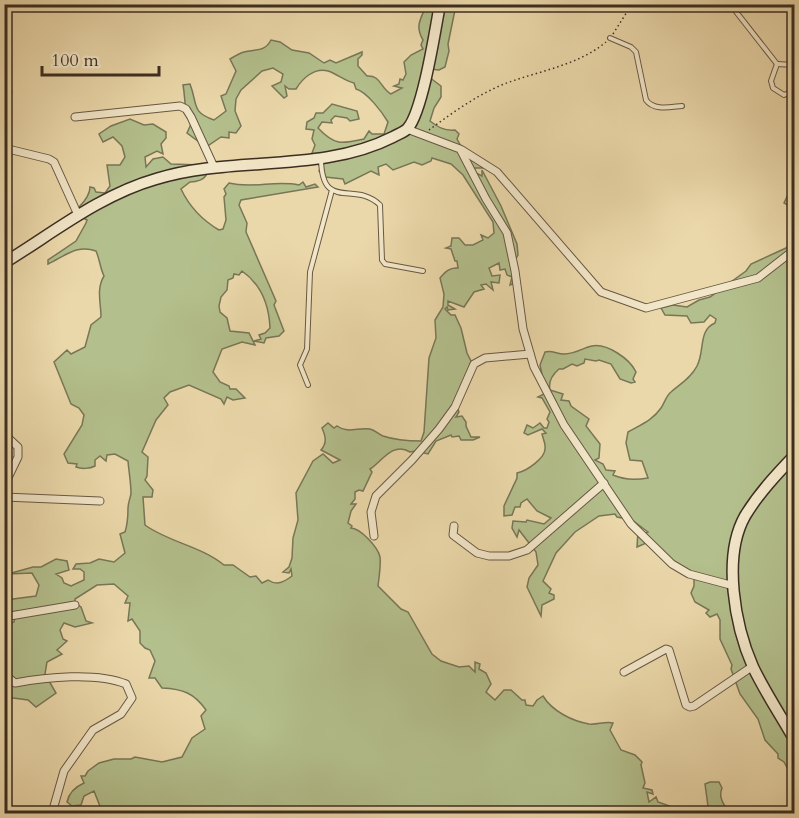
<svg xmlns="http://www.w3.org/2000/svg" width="799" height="818" font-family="Cardo,serif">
  <rect width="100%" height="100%" fill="#ebd8aa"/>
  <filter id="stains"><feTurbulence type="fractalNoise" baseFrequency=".00333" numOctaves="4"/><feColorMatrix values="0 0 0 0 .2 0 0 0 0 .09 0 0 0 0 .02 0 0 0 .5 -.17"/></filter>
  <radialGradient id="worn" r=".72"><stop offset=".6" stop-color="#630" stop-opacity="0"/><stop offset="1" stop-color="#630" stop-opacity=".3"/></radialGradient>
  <!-- green -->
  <g fill="#b3bf8c" stroke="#787657" stroke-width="1.5">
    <path d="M426,5H456L448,44L449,51L445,67L439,70L430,69L425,74L441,86V97L434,108L430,121C438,127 444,131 455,130L459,134L457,139L462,148L483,168H475L474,172L482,176V170L501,206L517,244L518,255L512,265L518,282L510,285L512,277L507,275L505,269L500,270L499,263L489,268L492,276L500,275L499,283L491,282L493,290L486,284L481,285L484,289L474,292L464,307L448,301V305L455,309L448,310L447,307L445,309L451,315H455L461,328L467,353L471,361L457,407L459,412L456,417L462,416L466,422V426L471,437H480L473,440H461L459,436L452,437L451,435L436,441L428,454L416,451L410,452C392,441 381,463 370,469L372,472L363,491L359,490L355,492V499L351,504H356L351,511L348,523L352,526L351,528C360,528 378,547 380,557C381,566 379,577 378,586L401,609L408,612L432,654L441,661L459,667L469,666L475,672V662L480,664L479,669L486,673L491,684L486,692L495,700L504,690H511L522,700H525L526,705L533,706L537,700L543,696C552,711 572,721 589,724C597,725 605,721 613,723L610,730L621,750L635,755L642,762L641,765L645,783L643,788L652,790L653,794L647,792L649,802L656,797L658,802L672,807L677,813L103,814L94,791L84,796L81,805L72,806L67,802C69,792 75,787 84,783L81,776H85L88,771L99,763L114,759H131L135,757L162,762L182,757L192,738L205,729L201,716L206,710C194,693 183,689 162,688L155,678H149L155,661L150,650L145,648L140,643V631L132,619L128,621L130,603H125L128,596L114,584L97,585L75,599V603L81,607L86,621L92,623L75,627L64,623L60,630L63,639L67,641L57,650L62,654L47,662L45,674L56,693L36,707L28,700L6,697L5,699V626L14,622L15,616L5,615V604L13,599L36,596L39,585L32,573L8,574L33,567H41L56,559L67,561L69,570L56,574L62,578L64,583L71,586L84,580V572L80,569H73L76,564L90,563L99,559L114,562L125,553L120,534L125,532C128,523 128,517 128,508C128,503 130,499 131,494C131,482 129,473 128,461L115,454L107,455L106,461L100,456L95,460V466C90,469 81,469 76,467L77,464L68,463L64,454L82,425L84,415L79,408L71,404L54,362L67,350L71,354L85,347L91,325L101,317C101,303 96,289 104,276C100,268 100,260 96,251C77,244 65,256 48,264V260L76,241L86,223L87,220L79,216V207C85,201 90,194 90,187L94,188L96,192L105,193L110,186L107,165H120L125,157L122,146L113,137L103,142L99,134L111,126L130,119L144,125L153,124L166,132V138L161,144L163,154L157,151L145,157L146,167L153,159L163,157L171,164L201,165L207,173C205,180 196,182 190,182L181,189C190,208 202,220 219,230L223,229L226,220L224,197L226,194L224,189L229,183C253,189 275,180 299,185L303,182L306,187L315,184L318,187L241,200L239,205L247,223L246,232L276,301L274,305L284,331L279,336L266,338L264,343L254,341L261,339L259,335L265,333L270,328C269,305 262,285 242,271L239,275L234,274L233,278L228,280L227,290L221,297L219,306L220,312L227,318L230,331L249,333L255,345L242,342L222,349L213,372L220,382L229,386L230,389H236L245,398L233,400L227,397L224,404L221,399L189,385L170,392L164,398L168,405L156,420L142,452L148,457L147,476L145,480L153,490L152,497H143L145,525C168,542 201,546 224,565H233L250,577L256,576L262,583L268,580C277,586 284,582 292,576L291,569L289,573L283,572L289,567L292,558L293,538L298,520L296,493L313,461L323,454L333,463L340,460L321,450C327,443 326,437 322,428L328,423L334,428L337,426C348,434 358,427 370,429C375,430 378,434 383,436C395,440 409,441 421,441L424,432L429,358L436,338L435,320L443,307L444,294L440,278C445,272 450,267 458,268L457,261H455L451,249L446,248L451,246L452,238H459L465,245H473L483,240L481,235L488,238L494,233L493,222L463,175L451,164L432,158L431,161L422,165L414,162L393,170L386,164L378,167L379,175L371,171L345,184L343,179L325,177L319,171L322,167L313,161L312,153L315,145L312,139L314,130L306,129L307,122L314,118L316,113H323L332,104L357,111L359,119L350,121L347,118L335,116L331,120L332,123L322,122L318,128C335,146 342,144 364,139L369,131L372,134H384L388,122C382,112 367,92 356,89L354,83C345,81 337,74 328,71C314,67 302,79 296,89H289L285,86L287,96L284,98L272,86L281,82L283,74L273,68L262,71L241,90L236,99L235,111L241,126L236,133L229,132V138L221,137L206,147L187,133L191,124C183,107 186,101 183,85L190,84C198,105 191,112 214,120L226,111L221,96L226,94L236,71L230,59C235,56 240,53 244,52C256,49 265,52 271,40L280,42L292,50L309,53L324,63L330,60L336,63L362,52V55L358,59V66L367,76C381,75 380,88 391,94L402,88L394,86L399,84L400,79L403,80L406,74L404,62L411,55L423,49L421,45L423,40C414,25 422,18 426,5Z"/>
    <polygon points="794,182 794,209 784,203"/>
    <path d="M794,241V780L784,762L778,758V754L765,740L758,719L740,694L731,669L732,665L720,639V620L717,614L710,617L706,613L709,610L695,602L691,593L694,586V579L646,543L637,547L638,531L644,534L648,532L632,520L617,517L615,514L599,516L575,532L556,553L543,581L551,589L549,593L554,595V599L542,605L541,616L527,587L529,578L538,565L536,552L519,530L517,537L512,528L513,521L526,522L527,520L544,524L551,518L537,511L527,499L521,503L520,507H515L512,515L504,516V506L517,478V473C527,471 545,458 545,449C546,444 543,439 542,434L546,433L542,429L528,435L524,433L527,425L533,428L540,423L544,428H547L549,422L547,419L550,412L542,398L538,397L546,393L540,365L545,352C552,350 557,354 564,354C576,354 582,348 592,346C607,343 630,359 636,372L633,379L635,382L631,383L620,379L611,364L599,360L596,361L585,359L584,363L577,366L572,364L563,369H559C552,375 548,381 550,390L563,394L561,400L569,401L571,406L589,419L586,426L600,444L599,458L595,460L603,464L606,470L615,471L613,475C624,480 636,480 648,478L642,461L630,460L626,443L628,432C640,425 653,420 661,408C665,402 666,396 671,392C680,384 691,378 697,366C705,351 698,330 715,323L716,319L710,315L704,322L691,323L687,316L665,315L661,308L673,305L687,307L699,300L710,297L746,271L751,264L786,248Z"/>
    <path d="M710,782H719L722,788C718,798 724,806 731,813H711L708,806L705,784Z"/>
  </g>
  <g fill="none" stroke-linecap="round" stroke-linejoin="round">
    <defs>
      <g id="lane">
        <polyline points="730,4 777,64"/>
        <path d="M610,38L631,47L636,52L646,100C654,111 670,107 682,106"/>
        <polyline points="777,64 771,81 773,88 784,95 794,91"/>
        <polyline points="777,64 794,65"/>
        <path d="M321,159C322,213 355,180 380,205L382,260L385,264L423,271"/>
        <polyline points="308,385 300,365 307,349 310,272 332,190"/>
      </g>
      <g id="street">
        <polyline points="4,101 8,92"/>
        <polyline points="75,117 180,106 186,109 191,117 214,167"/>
        <polyline points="407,129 460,149 486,199 507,233 515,271 523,329 534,367 564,425 631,524 672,564 689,574 734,586"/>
        <polyline points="4,148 49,159 54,162 78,215"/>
        <polyline points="462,150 497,172 601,292 646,308 758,278 794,250"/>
        <polyline points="4,434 18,447 18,457 4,486"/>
        <polyline points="4,497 100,501"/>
        <polyline points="454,526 453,535 477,553 489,556 509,556 527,550 604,483"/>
        <polyline points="374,536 371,512 376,496 412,460 439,429 455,407 474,364 485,358 530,354"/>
        <polyline points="4,617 75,605"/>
        <polyline points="624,672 666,649 669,650 686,705 690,707 694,706 753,666"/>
        <path d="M4,674L15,683C46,677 97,672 126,684L132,698L121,714L93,730L64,771L54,806L55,814"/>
      </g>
      <g id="secondary">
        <path d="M4,263C53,233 100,195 156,179C232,155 320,174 393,137C398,134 405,132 408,128C423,110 435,31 440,4"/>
        <path d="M794,456C776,475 759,493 745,516C722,557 735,626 753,667C765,692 781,716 794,739"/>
      </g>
    </defs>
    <!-- lane casing -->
    <use href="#lane" stroke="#685844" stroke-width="6"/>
    <!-- street casing -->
    <use href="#street" stroke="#685844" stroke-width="9"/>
    <!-- secondary casing -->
    <use href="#secondary" stroke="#3c2e22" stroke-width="13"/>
    <!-- path -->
    <g stroke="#3c2e22" stroke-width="1.5" stroke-dasharray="1.5 3" stroke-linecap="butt">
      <polyline points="613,34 632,4"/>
      <path d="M429,130C452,113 477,95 504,84C538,71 577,66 606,42"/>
    </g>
    <!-- lane -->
    <use href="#lane" stroke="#f2e6c8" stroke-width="4"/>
    <!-- street -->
    <use href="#street" stroke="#f2e6c8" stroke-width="7"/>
    <!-- secondary -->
    <use href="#secondary" stroke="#f2e6c8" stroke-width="10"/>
  </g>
  <!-- margin -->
  <rect width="799" height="818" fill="none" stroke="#ebd8aa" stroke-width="24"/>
  <rect x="6" y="6" width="787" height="806" fill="none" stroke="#3c2e22" stroke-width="3"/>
  <rect x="12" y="12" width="775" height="794" fill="none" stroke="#3c2e22" stroke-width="1.5"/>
  <!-- scale -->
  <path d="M42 66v9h117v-9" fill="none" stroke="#3c2e22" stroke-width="3"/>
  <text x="51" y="66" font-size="18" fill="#3c2e22" stroke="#f2e6c8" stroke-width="4.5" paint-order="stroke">100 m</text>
  <rect width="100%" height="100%" filter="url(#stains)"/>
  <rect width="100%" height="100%" fill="url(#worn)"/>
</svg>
